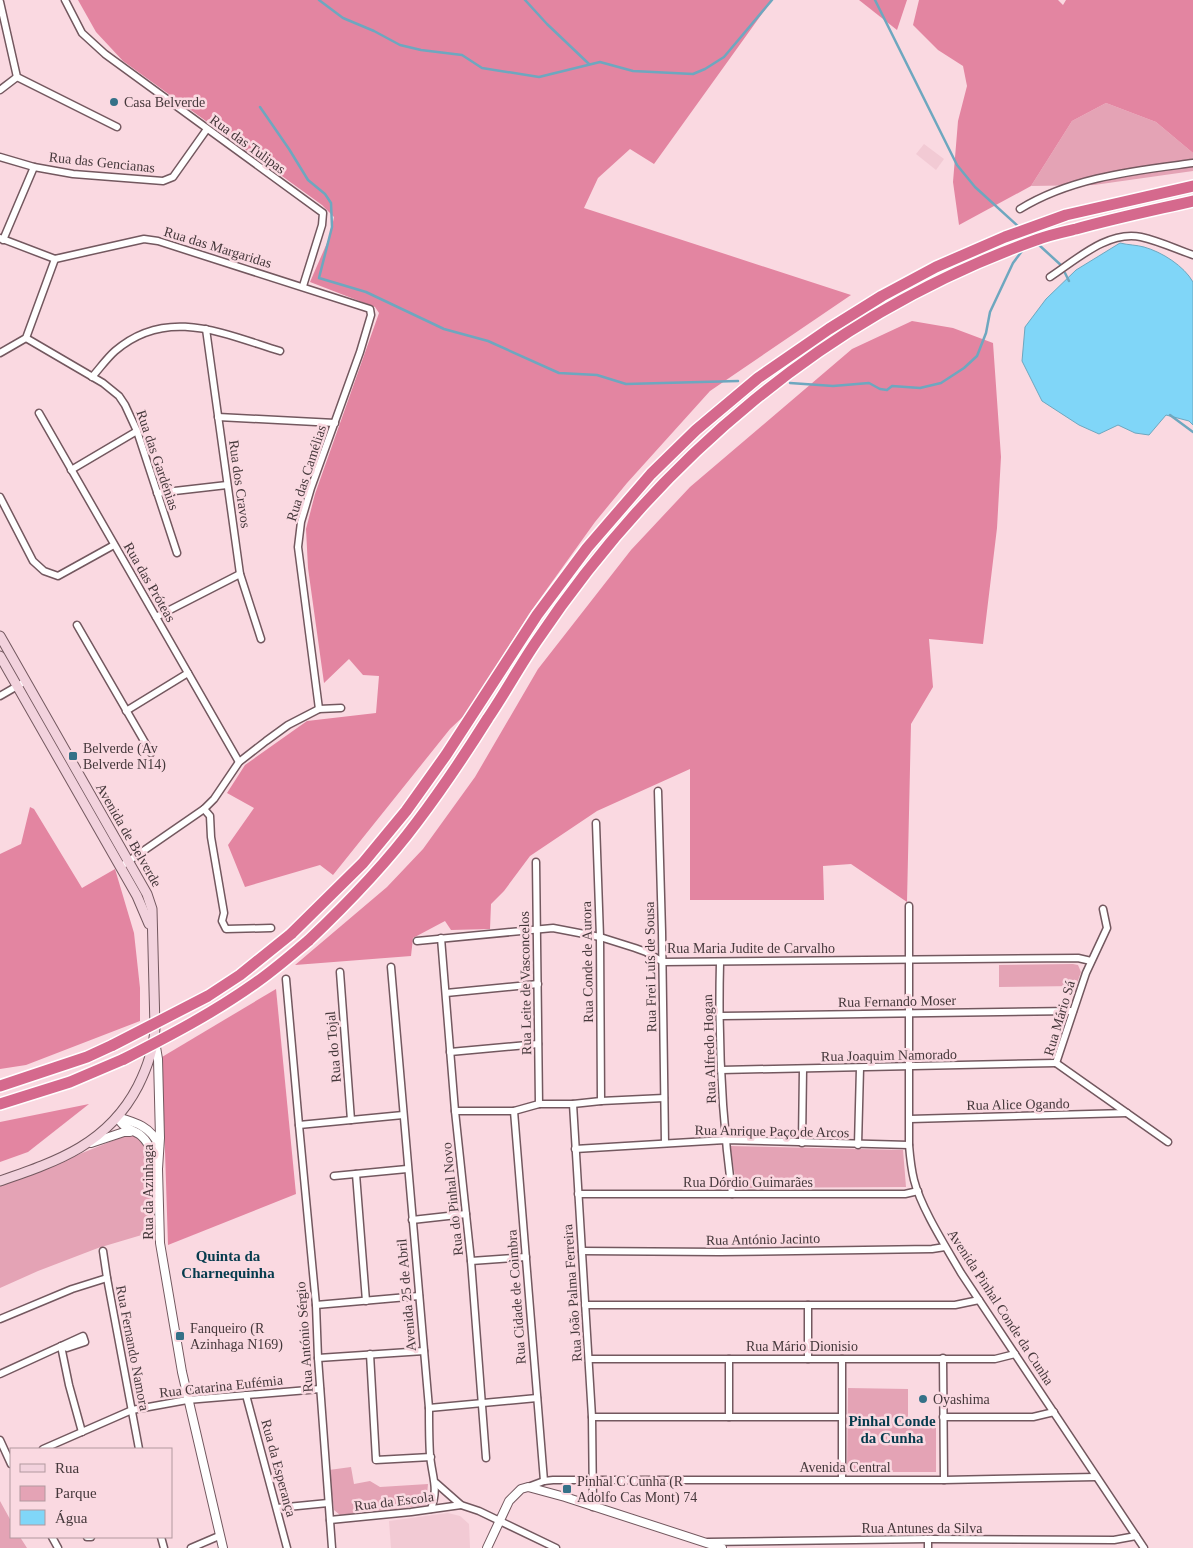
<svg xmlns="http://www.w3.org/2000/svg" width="1193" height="1548" font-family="Georgia,serif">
  <rect width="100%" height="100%" fill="#fad9e1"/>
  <!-- built -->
  <g fill="#f2cad4">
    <polygon points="924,144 944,159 936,170 916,154"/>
    <polygon points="448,1513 460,1516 469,1524 470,1548 391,1548 389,1521"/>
  </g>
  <!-- green -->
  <g fill="#e4a3b5">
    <polygon points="1106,103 1156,122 1193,153 1193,171 1094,185 1031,186 1072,121"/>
    <polygon points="1073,964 1078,965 1081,972 1076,986 999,987 999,965"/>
    <polygon points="130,1135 139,1138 152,1161 152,1226 145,1234 98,1248 38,1271 0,1288 0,1186 122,1137"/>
    <polygon points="730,1146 903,1150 906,1187 737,1188"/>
    <polygon points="848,1388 908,1389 908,1420 936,1421 936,1472 847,1472"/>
    <polygon points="351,1467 354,1484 370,1481 380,1487 428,1484 426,1505 340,1515 334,1510 329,1470"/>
    <polygon points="0,1501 11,1521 11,1537 20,1537 27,1548 0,1548"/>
  </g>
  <!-- forest -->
  <g fill="#e385a1">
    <polygon points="78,0 772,0 654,164 630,149 598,178 584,208 851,295 710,391 627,483 595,522 529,614 467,713 450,729 333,875 320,865 245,887 228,845 254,808 227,793 245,765 307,721 376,713 379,676 363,675 349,659 324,683 308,568 306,529 315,494 379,313 375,307 310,282 330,236 334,217 322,205 123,61 96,32"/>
    <polygon points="859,0 907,0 897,30"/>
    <polygon points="919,0 1058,0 1063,5 1066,0 1193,0 1193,153 1156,122 1106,103 1072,121 1031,186 959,225 953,182 958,121 967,86 963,66 938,50 913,25"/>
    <polygon points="912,321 953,328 993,343 1001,457 997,528 983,644 929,639 933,687 911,724 907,902 851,864 823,866 824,900 690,900 690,769 597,811 530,856 504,891 491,904 490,929 451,930 445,921 413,938 411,956 295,965 387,887 423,849 475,777 538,669 631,550 690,487 852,349"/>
    <polygon points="30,807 34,809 82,888 115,869 134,933 140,988 140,1021 26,1065 0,1069 0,854 21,844"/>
    <polygon points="276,989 296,1194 168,1245 162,1057"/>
    <polygon points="89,1104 28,1152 0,1162 0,1122"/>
  </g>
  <!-- water -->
  <path fill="#80d6f8" stroke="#6ea7bf" d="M1120,243C1128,245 1137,245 1144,247C1162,252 1184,266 1193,282V425L1189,421L1166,415L1149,435L1135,433L1118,425L1099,434L1079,425L1042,401L1022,361L1025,327L1046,299L1076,270Z"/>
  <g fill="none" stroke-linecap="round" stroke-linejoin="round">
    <!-- stream -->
    <g stroke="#6ea7bf" stroke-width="2.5">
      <polyline points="319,0 343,18 374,31 400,45 421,50 462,55 482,68 539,77 600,62 633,71 693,74 705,69 724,57 772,0"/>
      <polyline points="525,0 547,24 589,64"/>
      <polyline points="875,0 957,165 975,187 1020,228"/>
      <polyline points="260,107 289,149 308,180 325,194 331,203 332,227 319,278 366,292 444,329 488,341 559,373 597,375 626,384 738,381"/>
      <polyline points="1039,245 1063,267"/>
      <polyline points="1065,273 1069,281"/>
      <polyline points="790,383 833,386 869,383 880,389 887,390 892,386 920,388 941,383 964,368 977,356 986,333 990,312 1013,263 1022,251"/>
      <polyline points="1170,415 1193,432"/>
    </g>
    <defs>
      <g id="minor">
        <polyline points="65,0 82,33 105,54 323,213 322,225 303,286"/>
        <polyline points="0,2 17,77 117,127"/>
        <polyline points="0,90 17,77"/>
        <polyline points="0,157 34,167 73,174 163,181 173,177 207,129"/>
        <path d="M1020,209C1072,177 1134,171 1193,163"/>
        <polyline points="0,238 55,259 144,239 158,241 370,309 371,315 360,352 311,488 301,522 298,547 319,709"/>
        <polyline points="3,240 34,167"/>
        <path d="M1050,277C1076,260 1108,230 1141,237C1159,241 1176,249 1193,255"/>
        <polyline points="206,329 240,574 261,639"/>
        <polyline points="26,338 103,383 119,396 125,405 137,431 177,553"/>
        <polyline points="0,353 26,338 55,259"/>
        <path d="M92,377C100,368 107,358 115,351C167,306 224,334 280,351"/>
        <polyline points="39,413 239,762"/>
        <polyline points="218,417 335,423"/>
        <polyline points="71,470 137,431"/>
        <polyline points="157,493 227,485"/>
        <polyline points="0,497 33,561 44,571 58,576 114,545"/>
        <polyline points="156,617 240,574"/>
        <polyline points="77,625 151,753"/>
        <polyline points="0,696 26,681"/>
        <polyline points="126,711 188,673"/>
        <polyline points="658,791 662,932 665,1143"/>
        <polyline points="204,809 210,816 211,837 224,913 222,921 226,929 271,928"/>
        <polyline points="596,823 600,937 601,1101"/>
        <polyline points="536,862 539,1104"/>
        <polyline points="120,867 204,809 214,799 239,762 266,741 288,725 319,709 341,708"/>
        <path d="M909,906V1145C910,1157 911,1168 914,1180C921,1208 946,1247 961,1273L1144,1548"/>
        <polyline points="441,938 455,1111 471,1261 486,1458"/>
        <polyline points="417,941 553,928 600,937 635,948 646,952 663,962 1078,958 1091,961"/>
        <path d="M720,963C718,1040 722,1118 732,1194"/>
        <path d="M391,967L429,1408C429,1424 429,1440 430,1455C432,1477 439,1488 431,1509"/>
        <polyline points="340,972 351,1120"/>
        <polyline points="286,979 299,1125 403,1115"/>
        <polyline points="446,993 538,984"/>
        <polyline points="721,1016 1073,1011"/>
        <polyline points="450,1052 538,1044"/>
        <polyline points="1056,1063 1086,973 1107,928 1103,909"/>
        <polyline points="1056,1063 1168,1142"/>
        <polyline points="721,1070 1056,1063"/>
        <polyline points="573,1104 592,1417 593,1507"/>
        <polyline points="455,1111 514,1111 539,1104 573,1104 601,1101 664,1098"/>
        <polyline points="514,1111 544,1481"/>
        <polyline points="910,1119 1127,1113"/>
        <polyline points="299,1125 316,1305 318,1358 332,1548"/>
        <polyline points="802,1143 803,1069"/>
        <polyline points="858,1145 860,1068"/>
        <polyline points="575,1149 725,1140 909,1145"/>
        <polyline points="356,1174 366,1301"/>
        <polyline points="334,1176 407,1169"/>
        <polyline points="578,1194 905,1194 918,1191"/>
        <polyline points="412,1220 466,1214"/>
        <polyline points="103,1251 107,1278 139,1449"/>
        <polyline points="582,1251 720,1252 932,1249 945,1247"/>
        <polyline points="471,1261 526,1257"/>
        <polyline points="316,1305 419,1296"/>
        <polyline points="585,1305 955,1305 979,1300"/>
        <polyline points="808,1305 808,1359"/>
        <polyline points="0,1319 72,1289 107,1278"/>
        <polyline points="61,1346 69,1385 82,1432"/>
        <polyline points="370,1354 376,1460 431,1457"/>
        <polyline points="318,1358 424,1351"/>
        <polyline points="943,1358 944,1480"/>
        <polyline points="589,1359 995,1359 1015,1354"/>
        <polyline points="0,1374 83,1336 85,1342 67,1348 61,1346"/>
        <polyline points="246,1395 287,1548"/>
        <polyline points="429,1408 537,1398"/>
        <polyline points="592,1417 842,1417"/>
        <polyline points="729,1417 729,1359"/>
        <polyline points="943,1417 1033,1417 1054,1412"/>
        <polyline points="0,1440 11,1464"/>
        <polyline points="43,1449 132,1410 187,1400 320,1389"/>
        <polyline points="842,1479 842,1359"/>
        <polyline points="436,1483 461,1505 479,1511 556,1548"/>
        <polyline points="528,1487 544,1481 553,1480 944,1480 1096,1477"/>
        <polyline points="277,1508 328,1503"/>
        <polyline points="330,1520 411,1512 461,1505"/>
        <polyline points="52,1537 58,1548"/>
        <polyline points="87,1537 91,1537"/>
        <polyline points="161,1537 164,1548"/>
        <polyline points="708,1542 928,1539 1114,1540 1136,1536"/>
        <polyline points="191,1548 219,1536"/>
        <polyline points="928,1548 928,1539"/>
      </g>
      <g id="tertiary">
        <polyline points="155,1041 158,1059 160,1138 158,1169 160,1243 182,1372 223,1548"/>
        <path d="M117,1117C125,1129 128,1128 139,1134C149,1141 153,1155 157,1166"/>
        <path d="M117,1117C135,1122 152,1127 159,1146"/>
        <polyline points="91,1143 124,1132 130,1132"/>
        <polyline points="487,1548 509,1501 521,1489 528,1487 565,1497 722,1548"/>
      </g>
      <g id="secondary">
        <path d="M0,636L147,894L152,909L155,1028C154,1048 147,1068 138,1086C108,1144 58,1161 0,1181"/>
        <polyline points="0,656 137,896 149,924"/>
      </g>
      <g id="motorway">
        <polyline points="291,934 363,863 406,811 446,755 537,615 587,548 651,474 696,430 758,378 829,329 882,296 936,267 1005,237 1066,215 1193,186"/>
        <path d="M308,941C347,904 385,865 417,822C442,789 466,753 488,718C505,693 519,667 536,642C658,460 828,314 1036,240C1049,235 1063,232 1076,229C1115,218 1154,210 1193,201"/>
        <polyline points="0,1086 87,1057 113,1045"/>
        <polyline points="0,1104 70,1082 124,1059"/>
      </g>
    </defs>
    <!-- minor casing -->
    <use href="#minor" stroke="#73585f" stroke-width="9"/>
    <!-- tertiary casing -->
    <use href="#tertiary" stroke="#73585f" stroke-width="10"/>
    <!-- secondary casing -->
    <use href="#secondary" stroke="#73585f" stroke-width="11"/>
    <!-- motorway casing -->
    <use href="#motorway" stroke="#fff" stroke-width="14"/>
    <!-- minor -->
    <use href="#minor" stroke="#fff" stroke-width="6"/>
    <!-- tertiary -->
    <use href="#tertiary" stroke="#fff" stroke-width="8"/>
    <!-- secondary -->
    <use href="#secondary" stroke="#f2d2dd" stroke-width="9"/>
    <!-- motorway -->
    <use href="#motorway" stroke="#d5698d" stroke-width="11"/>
    <defs>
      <g id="motorway-bridge">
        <polyline points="113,1045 208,996 240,975 291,934"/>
        <path d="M124,1059C169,1036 213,1013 254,984C273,971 290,956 308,941"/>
      </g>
    </defs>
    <!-- motorway-bridge casing -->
    <use href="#motorway-bridge" stroke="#fff" stroke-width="14" stroke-linecap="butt"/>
    <!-- motorway-bridge -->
    <use href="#motorway-bridge" stroke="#d5698d" stroke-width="11"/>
  </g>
  <!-- markers -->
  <g fill="#357188" stroke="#fad9e1" stroke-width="2">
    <circle cx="114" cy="102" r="5"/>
    <rect x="68" y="751" width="10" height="10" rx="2.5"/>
    <rect x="175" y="1331" width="10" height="10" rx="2.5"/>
    <circle cx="923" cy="1399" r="5"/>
    <rect x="562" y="1484" width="10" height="10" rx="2.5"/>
  </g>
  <g text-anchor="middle" stroke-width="5" stroke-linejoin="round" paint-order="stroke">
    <!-- poi labels -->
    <g font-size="14" fill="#45383b" stroke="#fad9e1" text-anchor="start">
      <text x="124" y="107">Casa Belverde</text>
      <text x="83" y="753">Belverde (Av<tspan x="83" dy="16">Belverde N14)</tspan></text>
      <text x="190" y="1333">Fanqueiro (R<tspan x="190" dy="16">Azinhaga N169)</tspan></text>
      <text x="933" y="1404">Oyashima</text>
      <text x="577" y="1486">Pinhal C Cunha (R<tspan x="577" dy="16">Adolfo Cas Mont) 74</tspan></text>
    </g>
    <!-- street labels -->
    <g font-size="14" fill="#45383b" stroke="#fad9e1">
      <text transform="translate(248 144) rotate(36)" y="5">Rua das Tulipas</text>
      <text transform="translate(102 162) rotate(6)" y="5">Rua das Gencianas</text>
      <text transform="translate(218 247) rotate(17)" y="5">Rua das Margaridas</text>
      <text transform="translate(158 460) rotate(71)" y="5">Rua das Gardénias</text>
      <text transform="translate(306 473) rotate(-72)" y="5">Rua das Camélias</text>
      <text transform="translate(240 484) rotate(82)" y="5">Rua dos Cravos</text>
      <text transform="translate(150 582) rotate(60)" y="5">Rua das Próteas</text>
      <text transform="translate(129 835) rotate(60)" y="5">Avenida de Belverde</text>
      <text x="751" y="953">Rua Maria Judite de Carvalho</text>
      <text transform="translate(587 962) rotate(-91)" y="5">Rua Conde de Aurora</text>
      <text transform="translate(650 967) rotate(-91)" y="5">Rua Frei Luís de Sousa</text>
      <text transform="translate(525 983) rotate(-91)" y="5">Rua Leite de Vasconcelos</text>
      <text transform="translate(897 1001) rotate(-1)" y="5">Rua Fernando Moser</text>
      <text transform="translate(1059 1018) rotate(-73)" y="5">Rua Mário Sá</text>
      <text transform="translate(333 1047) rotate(-95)" y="5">Rua do Tojal</text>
      <text transform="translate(709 1049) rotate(-92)" y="5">Rua Alfredo Hogan</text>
      <text transform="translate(889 1055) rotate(-1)" y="5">Rua Joaquim Namorado</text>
      <text transform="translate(1018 1104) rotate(-1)" y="5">Rua Alice Ogando</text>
      <text transform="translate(772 1131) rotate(1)" y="5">Rua Anrique Paço de Arcos</text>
      <text x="748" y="1187">Rua Dórdio Guimarães</text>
      <text transform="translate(148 1192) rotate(-90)" y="5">Rua da Azinhaga</text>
      <text transform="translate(452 1199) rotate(-96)" y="5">Rua do Pinhal Novo</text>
      <text transform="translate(763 1239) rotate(-1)" y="5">Rua António Jacinto</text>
      <text transform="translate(572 1293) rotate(-94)" y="5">Rua João Palma Ferreira</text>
      <text transform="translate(406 1295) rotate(-95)" y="5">Avenida 25 de Abril</text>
      <text transform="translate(516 1297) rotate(-94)" y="5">Rua Cidade de Coimbra</text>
      <text transform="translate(1001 1307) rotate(57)" y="5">Avenida Pinhal Conde da Cunha</text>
      <text transform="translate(304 1337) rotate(-94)" y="5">Rua António Sérgio</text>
      <text x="802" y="1351">Rua Mário Dionisio</text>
      <text transform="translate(133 1348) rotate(79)" y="5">Rua Fernando Namora</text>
      <text transform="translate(221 1386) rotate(-6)" y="5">Rua Catarina Eufémia</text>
      <text x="845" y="1472">Avenida Central</text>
      <text transform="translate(279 1468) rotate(75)" y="5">Rua da Esperança</text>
      <text transform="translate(394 1501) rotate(-7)" y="5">Rua da Escola</text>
      <text x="922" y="1533">Rua Antunes da Silva</text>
    </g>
    <!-- neighbourhood labels -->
    <g font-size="15" font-weight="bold" fill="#053b4d" stroke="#fad9e1">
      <text x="228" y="1261">Quinta da<tspan x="228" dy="17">Charnequinha</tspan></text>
      <text x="892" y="1426">Pinhal Conde<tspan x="892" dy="17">da Cunha</tspan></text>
    </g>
  </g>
  <!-- legend -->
  <rect x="10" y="1448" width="162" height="90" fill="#fad9e1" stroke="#b2999f"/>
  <rect x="20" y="1464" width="25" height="8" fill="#f2d2dd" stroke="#b2999f"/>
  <text x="55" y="1473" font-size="15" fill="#45383b">Rua</text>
  <rect x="20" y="1486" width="25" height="15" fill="#e4a3b5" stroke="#b2999f"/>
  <text x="55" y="1498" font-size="15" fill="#45383b">Parque</text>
  <rect x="20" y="1510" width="25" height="15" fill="#80d6f8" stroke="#b2999f"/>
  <text x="55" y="1523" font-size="15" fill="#45383b">Água</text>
</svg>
